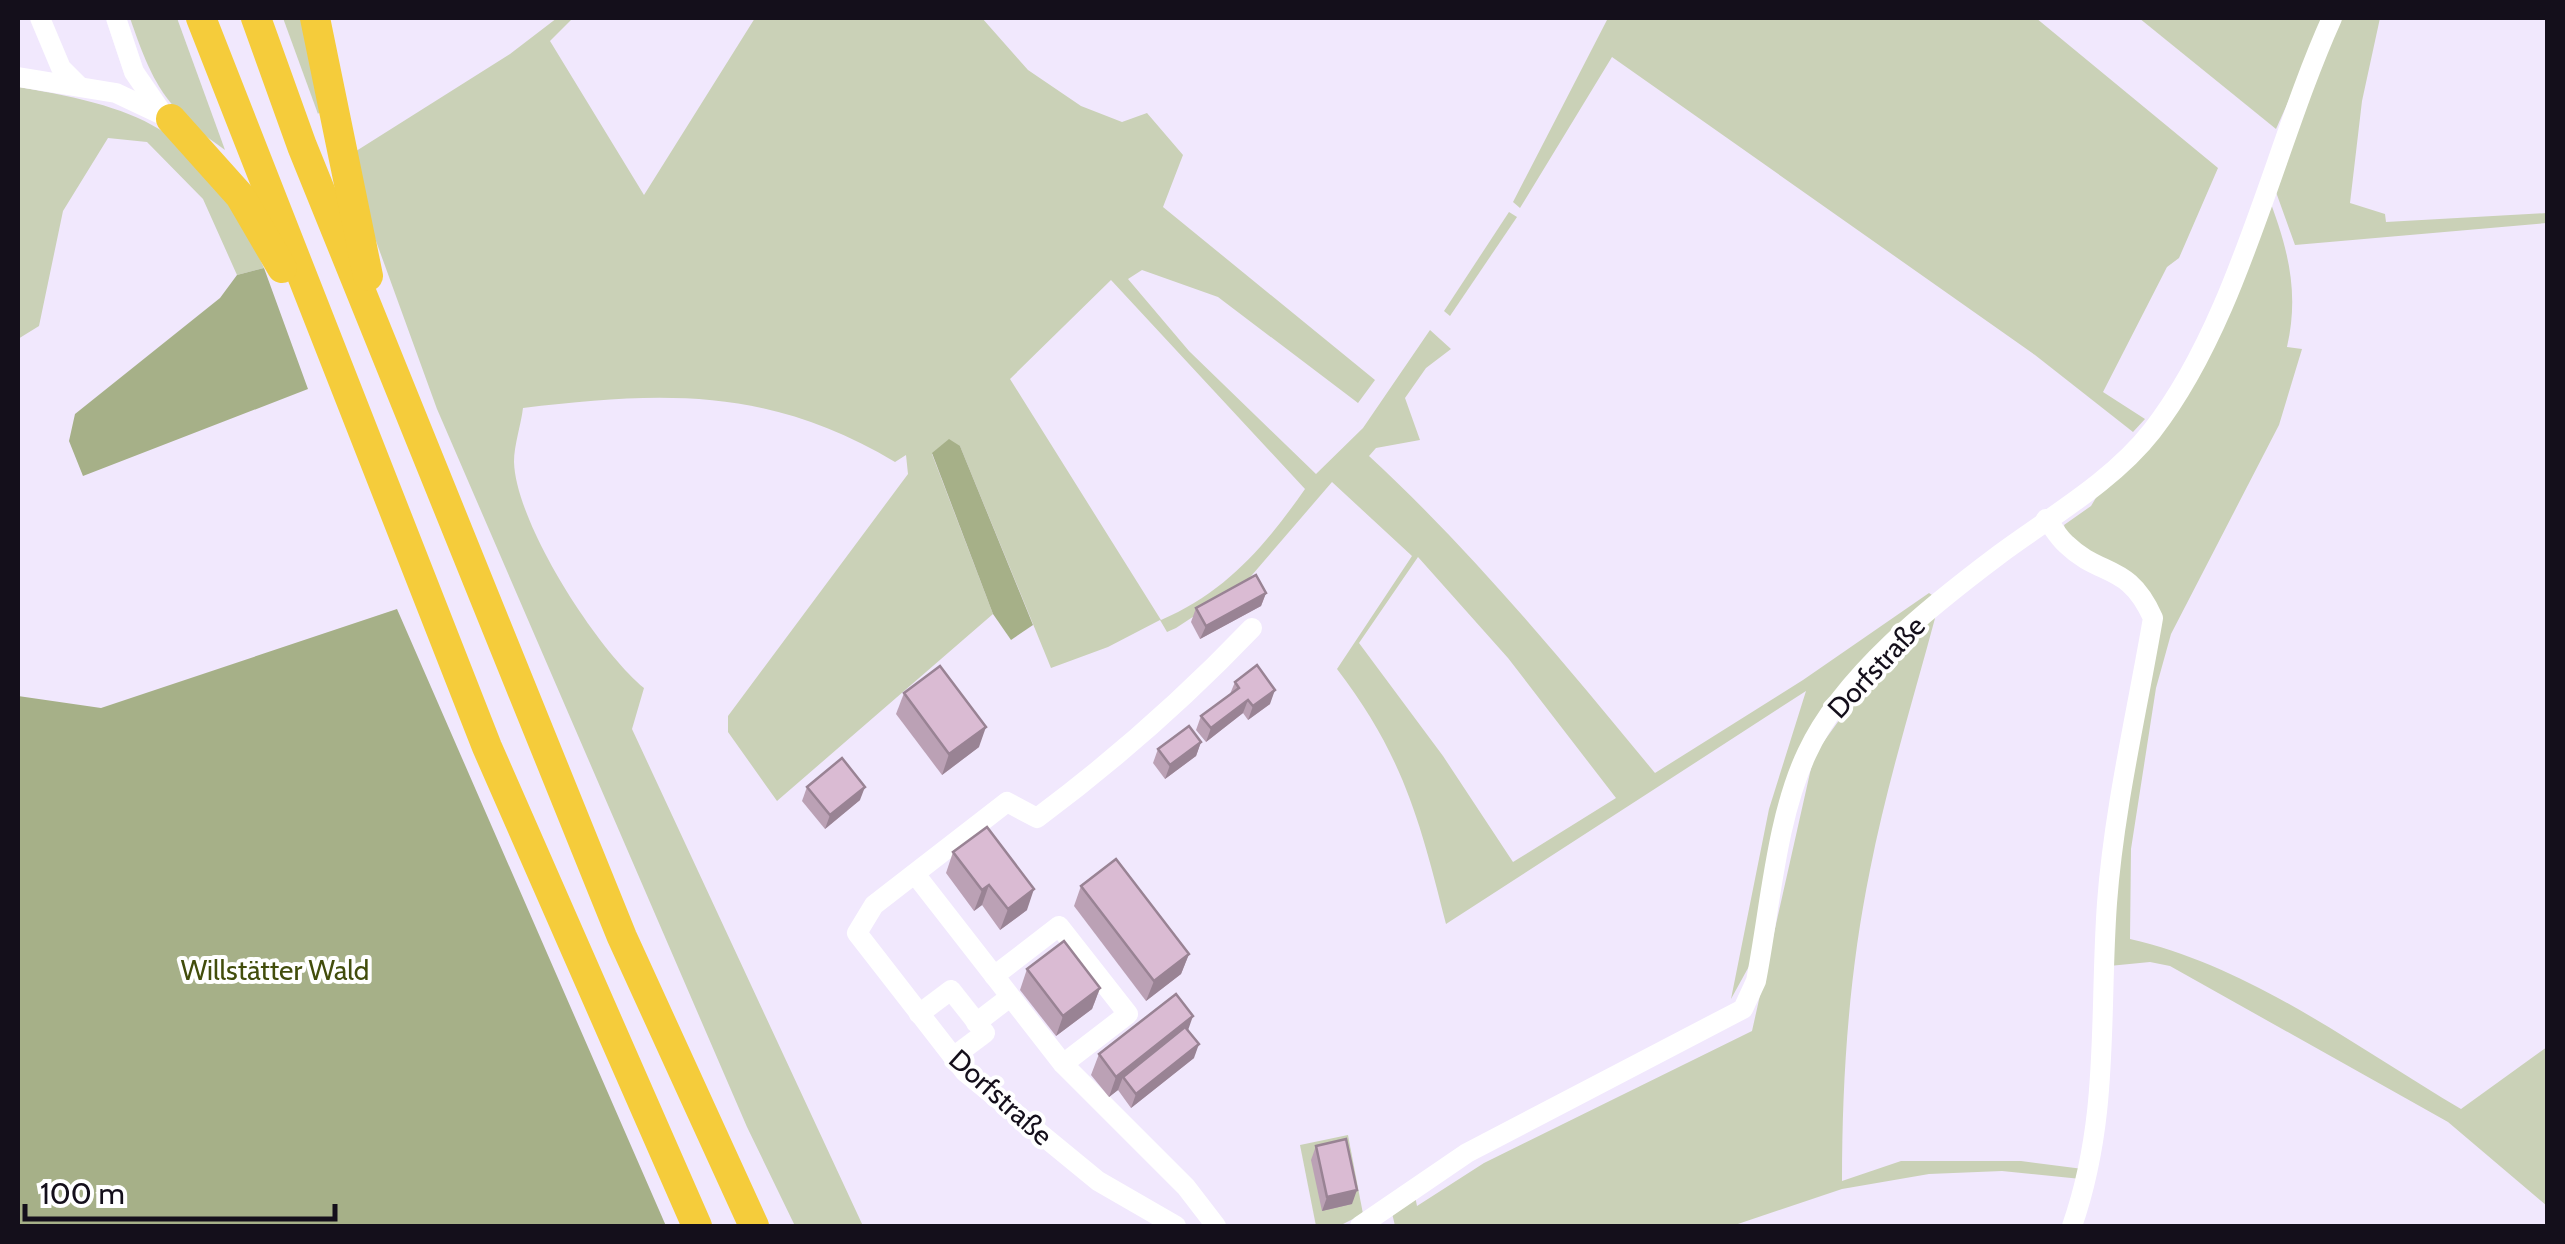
<svg xmlns="http://www.w3.org/2000/svg" width="2565" height="1244" font-family="Cabin,sans-serif">
  <rect width="100%" height="100%" fill="#f1e8fd"/>
  <!-- green -->
  <g fill="#cad1b7" fill-rule="evenodd">
    <path d="M130,18H177L225,150C165,108 153,85 130,18Z"/>
    <polygon points="283,18 305,18 322,109 318,114"/>
    <path d="M557,18H573L550,41L644,195L755,18H982L1028,70L1081,106L1122,122L1147,113L1183,155L1163,207L1375,380L1358,403L1218,297L1142,270L1128,279L1189,351L1316,474L1363,428L1430,330L1451,349L1426,368L1405,398L1420,440L1376,448L1369,456C1474,553 1564,663 1655,773L1803,680L1929,593L1935,597L1817,722L1753,959L1731,999L1769,809L1806,691L1446,924C1420,821 1403,755 1337,669L1412,556L1332,482L1246,582L1176,628L1167,632L1160,620L1108,647L1051,668L960,446L932,454L993,614L777,801L728,732V716L908,474L906,455L895,462C769,387 664,391 523,408C521,425 514,445 514,462C516,524 597,649 644,688L632,729L863,1226H795L747,1127L437,409L368,219L353,153L510,54ZM1111,280L1305,489C1265,546 1226,592 1161,620L1010,379ZM1418,557L1508,658L1616,798L1513,862L1443,756L1359,643Z"/>
    <polygon points="1608,18 2036,18 2218,168 2179,258 2167,267 2103,392 2145,419 2133,432 2035,355 1612,57 1520,208 1513,202"/>
    <polygon points="2139,18 2326,18 2276,129"/>
    <polygon points="2338,18 2380,18 2362,101 2350,203 2385,214 2386,222 2547,213 2547,223 2295,245 2272,181"/>
    <path d="M18,87C157,110 205,136 264,268L237,275L203,199L147,142L108,138L63,211L39,326L18,339Z"/>
    <path d="M2267,193C2287,246 2300,290 2287,347L2302,349L2279,425L2171,634L2156,688L2131,849L2130,939C2252,967 2354,1046 2461,1109L2547,1047V1206L2448,1122L2170,966L2150,962L2109,966L2111,903L2156,624L2097,558L2066,533L2064,525L2091,506L2103,486L2170,416Z"/>
    <polygon points="1509,212 1517,217 1450,316 1444,311"/>
    <path d="M1937,611C1914,697 1887,783 1870,870C1849,973 1842,1077 1842,1181L1901,1161H2021L2083,1169L2081,1179L2002,1171L1929,1174L1842,1189L1732,1226H1395L1392,1213L1415,1196L1417,1206L1484,1163L1752,1031L1814,755L1853,701Z"/>
    <polygon points="1348,1135 1363,1214 1339,1226 1316,1226 1300,1145"/>
  </g>
  <!-- forest -->
  <g fill="#a6b088">
    <polygon points="264,268 308,389 83,476 69,441 75,414 220,298 237,275"/>
    <polygon points="949,439 960,446 1033,625 1011,640 993,614 932,453"/>
    <polygon points="397,609 666,1226 18,1226 18,696 101,708"/>
  </g>
  <g fill="none" stroke-linecap="round" stroke-linejoin="round">
    <!-- minor -->
    <g stroke="#fff" stroke-width="20">
      <polyline points="40,18 61,68 79,86"/>
      <polyline points="116,18 134,72 160,110"/>
      <polyline points="18,77 116,93 171,119"/>
      <path d="M2046,519C2053,527 2058,537 2066,544C2101,578 2128,562 2153,618C2137,712 2114,808 2107,903C2099,1015 2110,1117 2072,1226"/>
      <polyline points="915,874 1063,1064 1186,1187 1216,1226"/>
      <polyline points="994,976 1059,926 1128,1014 1063,1064"/>
      <polyline points="919,1014 951,990 985,1033 953,1057"/>
      <polyline points="976,1023 1010,997"/>
      <path d="M1176,1226L1098,1181L965,1072L857,933L874,905L1007,802L1037,818C1115,760 1185,698 1252,628"/>
      <path d="M1360,1226L1467,1153L1743,1009L1756,981C1770,910 1776,818 1807,753C1843,675 1932,605 2000,554C2050,517 2113,481 2152,431C2238,321 2274,146 2332,18"/>
    </g>
    <!-- highway -->
    <g stroke="#f5cc3b" stroke-width="30">
      <polyline points="201,18 487,747 697,1226"/>
      <polyline points="256,18 302,146 622,937 754,1226"/>
      <polyline points="315,18 368,276"/>
      <polyline points="171,119 240,196 282,268"/>
    </g>
  </g>
  <!-- wall -->
  <g fill="#bba1b5">
    <polygon points="1266,593 1261,606 1200,639 1191,622 1196,608"/>
    <polygon points="1235,682 1270,704 1248,720 1243,713 1206,742 1196,730 1201,716 1230,694"/>
    <polygon points="904,693 979,747 942,775 896,714"/>
    <polygon points="1201,742 1196,756 1165,779 1153,763 1158,749"/>
    <polygon points="807,787 860,800 825,829 802,801"/>
    <polygon points="953,852 1027,910 1000,930 982,905 974,911 946,873"/>
    <polygon points="1081,886 1189,954 1181,974 1146,1001 1074,906"/>
    <polygon points="1027,969 1100,988 1092,1009 1056,1036 1020,990"/>
    <polygon points="1188,1030 1194,1058 1131,1108 1118,1090 1109,1097 1091,1075 1099,1054"/>
    <polygon points="1316,1146 1352,1204 1322,1211 1311,1160"/>
  </g>
  <!-- shaded-wall -->
  <g fill="#998394">
    <polygon points="1266,593 1261,606 1200,639 1206,626"/>
    <polygon points="1275,690 1270,704 1248,720 1253,706"/>
    <polygon points="1248,700 1243,713 1206,742 1211,728"/>
    <polygon points="986,727 979,747 942,775 949,754"/>
    <polygon points="1201,742 1196,756 1165,779 1170,765"/>
    <polygon points="865,787 860,800 825,829 830,815"/>
    <polygon points="989,885 982,905 974,911 982,890"/>
    <polygon points="1034,889 1027,910 1000,930 1008,909"/>
    <polygon points="1189,954 1181,974 1146,1001 1154,981"/>
    <polygon points="1100,988 1092,1009 1056,1036 1063,1016"/>
    <polygon points="1193,1016 1186,1036 1123,1077 1118,1090 1109,1097 1116,1077"/>
    <polygon points="1199,1044 1194,1058 1131,1108 1136,1094"/>
    <polygon points="1357,1190 1352,1204 1322,1211 1327,1197"/>
  </g>
  <!-- building -->
  <g fill="#dabbd3" stroke="#998394" stroke-width="2.5">
    <polygon points="1256,575 1266,593 1206,626 1196,608"/>
    <polygon points="1257,665 1275,690 1253,706 1248,700 1211,728 1201,716 1239,688 1235,682"/>
    <polygon points="940,666 986,727 949,754 904,693"/>
    <polygon points="1189,726 1201,742 1170,765 1158,749"/>
    <polygon points="842,758 865,787 830,815 807,787"/>
    <polygon points="987,827 1034,889 1008,909 989,885 982,890 953,852"/>
    <polygon points="1116,859 1189,954 1154,981 1081,886"/>
    <polygon points="1064,941 1100,988 1063,1016 1027,969"/>
    <polygon points="1176,994 1193,1016 1116,1077 1099,1054"/>
    <polygon points="1185,1027 1199,1044 1136,1094 1123,1077"/>
    <polygon points="1346,1139 1357,1190 1327,1197 1316,1146"/>
  </g>
  <g text-anchor="middle" stroke-width="8" stroke-linejoin="round" paint-order="stroke">
    <!-- street labels -->
    <g font-size="28" fill="#140f1b" stroke="#fff">
      <text transform="translate(1876 667) rotate(-47)" y="10">Dorfstraße</text>
      <text transform="translate(1001 1097) rotate(42)" y="10">Dorfstraße</text>
    </g>
    <!-- park labels -->
    <g font-size="28" fill="#424d0c" stroke="#fff">
      <text x="275" y="980">Willstätter Wald</text>
    </g>
  </g>
  <!-- border -->
  <rect width="2565" height="1244" fill="none" stroke="#140f1b" stroke-width="40"/>
  <!-- scale -->
  <path d="M25 1204v15h310v-15" fill="none" stroke="#140f1b" stroke-width="5"/>
  <text x="40" y="1204" font-size="30" fill="#140f1b" stroke="#ffffff" stroke-width="8" paint-order="stroke">100 m</text>
</svg>
